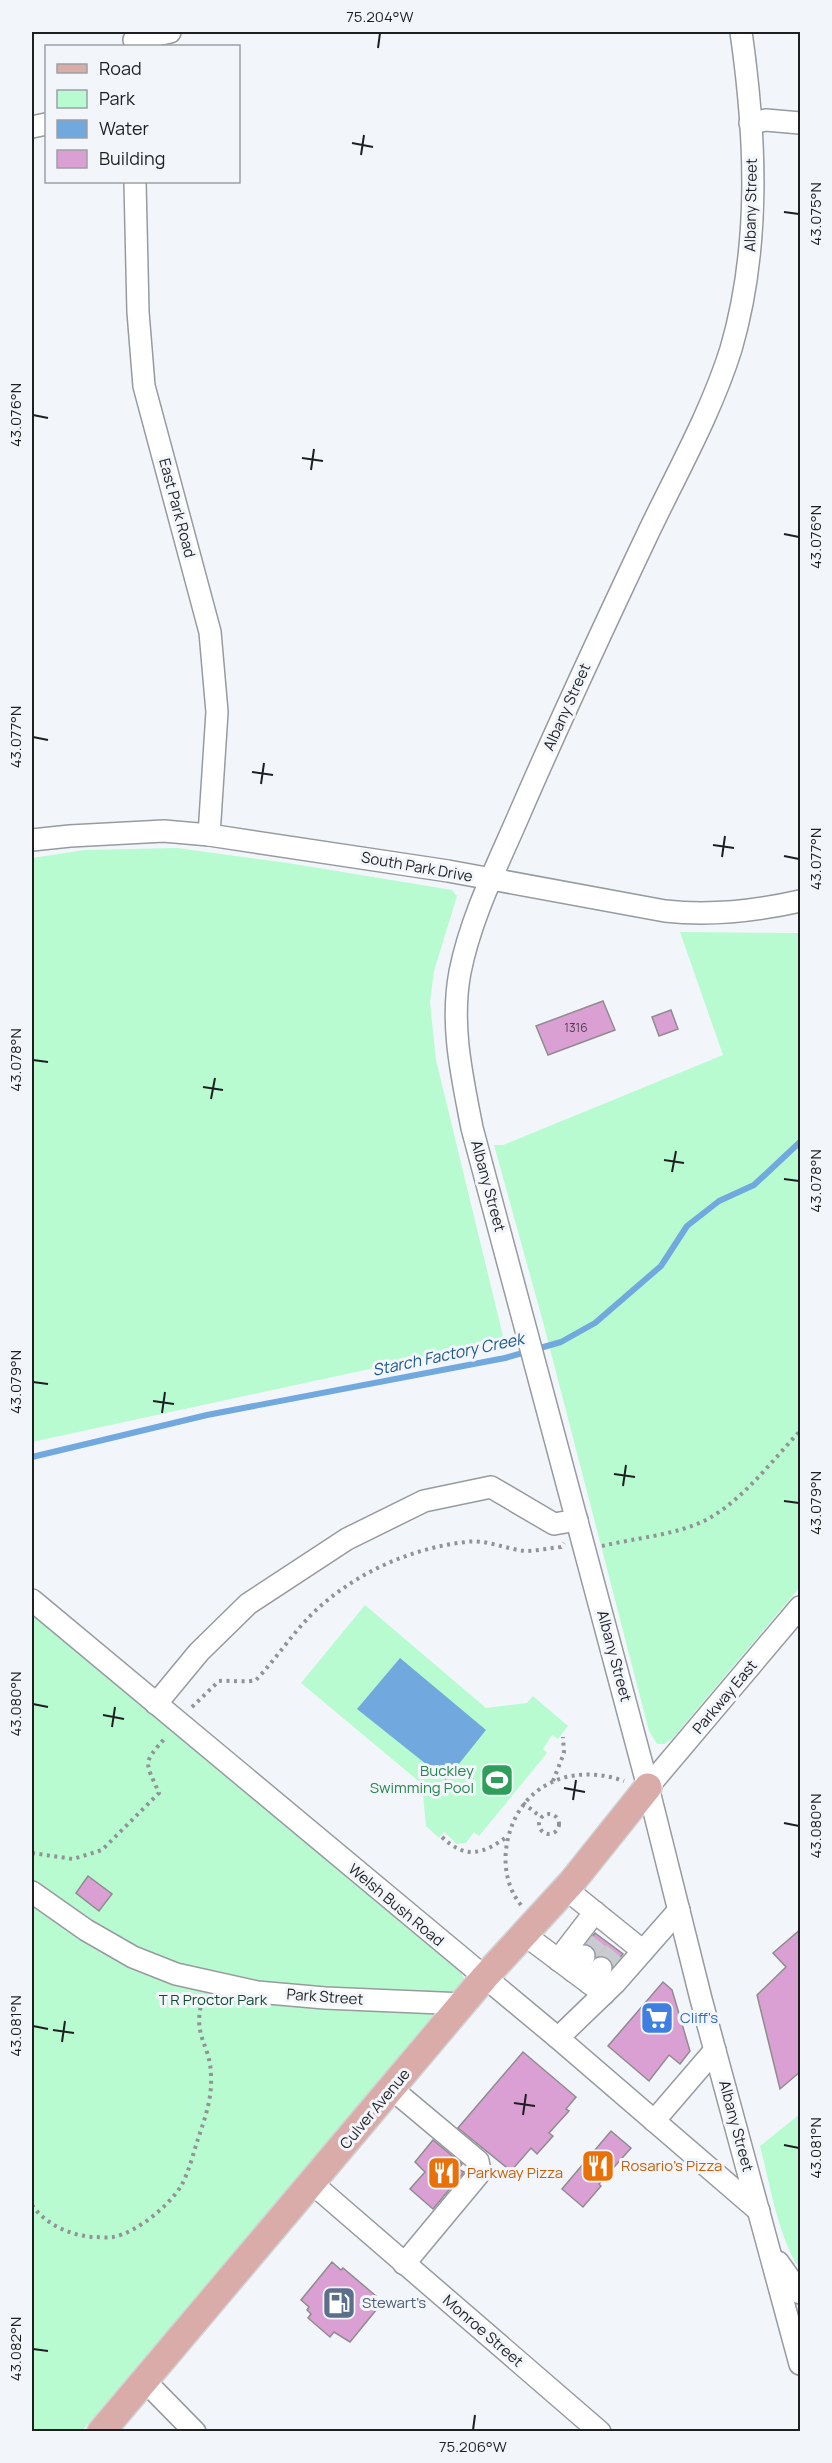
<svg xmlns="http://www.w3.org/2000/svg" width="832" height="2463" font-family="Manrope,sans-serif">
  <rect width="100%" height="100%" fill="#f2f6fb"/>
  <!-- green -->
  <g fill="#b8fbd0">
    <polygon points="177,848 288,863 452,890 457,896 434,971 430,1002 436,1060 504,1340 32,1442 32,858 85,850"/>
    <polygon points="680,932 800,933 800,1587 672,1739 664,1744 657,1744 649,1731 543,1322 494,1145 503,1145 723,1055"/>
    <polygon points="365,1605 486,1708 527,1703 533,1696 568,1726 558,1739 552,1735 543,1749 547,1753 479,1836 474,1832 466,1843 457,1844 444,1832 439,1838 426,1826 422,1784 301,1683"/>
    <polygon points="32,1614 461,1973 464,1978 460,1989 82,2431 32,2431"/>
    <path d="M800,2114V2269C778,2237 770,2184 760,2146Z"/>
  </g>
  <!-- water -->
  <polygon fill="#71a9de" points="400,1658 486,1730 446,1780 357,1709"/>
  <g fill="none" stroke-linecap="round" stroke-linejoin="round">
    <!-- stream -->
    <polyline stroke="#71a9de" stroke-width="6" points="32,1457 207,1415 505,1358 561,1342 595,1323 661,1266 687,1226 719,1201 754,1185 800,1142"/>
  </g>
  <!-- building -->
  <g fill="#dba0d3" stroke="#908b8f" stroke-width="1.5">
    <polygon points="603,1001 615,1030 548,1055 536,1026"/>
    <polygon points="671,1010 678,1029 659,1036 652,1017"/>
    <polygon points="88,1876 112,1894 99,1911 76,1893"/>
    <polygon points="801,1929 801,2071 780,2089 757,1995 786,1967 773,1953"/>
    <polygon points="595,1933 623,1954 613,1966 608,1958 597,1956 595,1950 587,1944"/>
    <polygon points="663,1982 672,1990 690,2051 680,2064 669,2055 649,2081 608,2046"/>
    <polygon points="523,2052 576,2097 566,2109 569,2111 549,2133 553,2136 537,2154 531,2148 511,2171 458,2128"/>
    <polygon points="611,2131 631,2148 599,2184 601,2186 583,2207 562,2189"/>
    <polygon points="433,2140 462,2164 458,2169 464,2172 433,2209 410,2189 425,2172 415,2162"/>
    <polygon points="332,2262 341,2270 343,2268 376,2296 374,2298 381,2304 350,2342 334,2332 330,2337 308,2318 311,2314 307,2310 309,2307 301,2300"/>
  </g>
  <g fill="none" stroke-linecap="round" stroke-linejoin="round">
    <!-- minor-tunnel -->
    <g stroke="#c8cbcf" stroke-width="21" stroke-dasharray="21 10" stroke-linecap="butt">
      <polyline points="584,1956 600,1936"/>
      <polyline points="601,1968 617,1949"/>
    </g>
    <defs>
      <g id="minor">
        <path d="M741,32C756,136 761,246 731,349C712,410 678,471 650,529C605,624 561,718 519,815C497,866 471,917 460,972C450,1025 462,1076 472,1128L648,1787L701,1999L800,2364"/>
        <polyline points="134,40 170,32"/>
        <polyline points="750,123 766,120 800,123"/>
        <polyline points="32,127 46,124"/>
        <polyline points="135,182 138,312 144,386 210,632 217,712 209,835"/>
        <path d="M32,840L70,836L164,831L209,835L448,871L665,911C710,916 756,911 800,901"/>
        <polyline points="32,1600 558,2038 759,2211"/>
        <polyline points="156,1704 199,1652 248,1604 347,1539 424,1501 491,1487 554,1524 577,1520"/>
        <polyline points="648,1787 800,1607"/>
        <polyline points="566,1889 643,1951"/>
        <polyline points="32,1892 86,1930 133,1957 176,1974 257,1992 325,1998 464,2004"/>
        <polyline points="525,1935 604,1994"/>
        <polyline points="558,1960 595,1912"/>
        <polyline points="573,1971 584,1956"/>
        <polyline points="589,1983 601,1968"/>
        <polyline points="558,2038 615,1983 679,1910"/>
        <polyline points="392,2089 478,2161 480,2171 478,2175 404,2264"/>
        <polyline points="654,2121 715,2050"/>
        <polyline points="313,2184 600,2432"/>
        <polyline points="778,2262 800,2293"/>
        <polyline points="144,2380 195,2432"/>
      </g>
      <polyline id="major" points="101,2432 484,1978 572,1882 648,1787"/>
    </defs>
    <!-- minor casing -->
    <use href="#minor" stroke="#979a9f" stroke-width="24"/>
    <!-- major casing -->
    <use href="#major" stroke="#d2d2d3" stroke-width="30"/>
    <!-- path -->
    <g stroke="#919497" stroke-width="4" stroke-dasharray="3 4.5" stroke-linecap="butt">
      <path d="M602,1546C635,1538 676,1535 706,1520C743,1500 771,1462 800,1431"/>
      <path d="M192,1707L219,1681C231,1680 246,1683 256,1680C276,1659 292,1634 312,1614C353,1574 410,1548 466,1542C485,1539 506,1549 525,1551C537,1551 549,1548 561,1547L564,1543"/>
      <polyline points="553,1781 564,1753 563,1737"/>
      <polyline points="523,1803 541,1817"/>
      <circle cx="549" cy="1824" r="10"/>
      <path d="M442,1837C466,1860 483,1854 508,1836"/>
      <path d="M32,1853L73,1859L102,1850L159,1793C145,1761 142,1764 166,1737"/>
      <path d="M521,1905C507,1888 503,1865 507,1843C518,1785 571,1762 624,1781"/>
      <path d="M32,2205C45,2224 71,2236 94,2237C100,2237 107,2238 113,2237C136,2233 169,2206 181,2186C189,2172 193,2154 198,2139C205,2118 212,2099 211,2077C211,2043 191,2037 203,1998"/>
    </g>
    <!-- minor -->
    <use href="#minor" stroke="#fff" stroke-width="21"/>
    <!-- major -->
    <use href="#major" stroke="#d9aca9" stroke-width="27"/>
  </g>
  <!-- ticks -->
  <path fill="none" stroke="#1e1f21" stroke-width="2" d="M378,48L380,33M352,143L373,147M361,155L364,135M784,212L799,214M33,415L48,418M302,458L323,461M311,470L314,449M784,534L799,537M33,737L48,740M252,772L273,775M261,784L264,763M713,845L734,848M784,856L799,859M722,857L725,836M33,1060L48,1062M203,1087L223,1090M211,1099L215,1078M664,1160L684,1163M672,1172L676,1151M784,1179L799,1181M33,1382L48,1384M153,1401L174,1404M162,1413L165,1392M614,1474L635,1477M623,1486L626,1465M784,1501L799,1503M33,1704L48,1707M103,1715L124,1719M112,1727L115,1707M564,1788L585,1792M573,1800L576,1780M784,1823L799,1826M33,2026L48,2029M53,2030L74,2033M62,2042L65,2021M514,2103L535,2106M523,2115L526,2094M784,2145L799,2148M33,2349L48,2351M473,2430L475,2415"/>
  <!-- icons -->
  <defs>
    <symbol id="stadium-square" viewBox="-11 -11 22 22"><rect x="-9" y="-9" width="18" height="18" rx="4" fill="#2e9e5b" stroke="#f2f6fb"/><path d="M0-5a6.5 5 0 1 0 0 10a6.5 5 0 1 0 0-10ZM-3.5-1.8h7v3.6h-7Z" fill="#fff"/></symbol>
    <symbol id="supermarket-square" viewBox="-11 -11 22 22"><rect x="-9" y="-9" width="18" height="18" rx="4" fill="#3f7fe0" stroke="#f2f6fb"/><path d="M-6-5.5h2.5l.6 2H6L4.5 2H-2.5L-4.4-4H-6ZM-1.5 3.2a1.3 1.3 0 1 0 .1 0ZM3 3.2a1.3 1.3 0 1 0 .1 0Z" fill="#fff"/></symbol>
    <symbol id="restaurant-square" viewBox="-11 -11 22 22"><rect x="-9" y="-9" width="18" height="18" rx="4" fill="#e8710a" stroke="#f2f6fb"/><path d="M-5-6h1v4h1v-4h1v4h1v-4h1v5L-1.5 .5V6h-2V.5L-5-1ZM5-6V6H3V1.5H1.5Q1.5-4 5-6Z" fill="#fff"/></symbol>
    <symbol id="fuel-square" viewBox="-11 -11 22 22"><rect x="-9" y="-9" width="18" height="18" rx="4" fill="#5c6f8a" stroke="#f2f6fb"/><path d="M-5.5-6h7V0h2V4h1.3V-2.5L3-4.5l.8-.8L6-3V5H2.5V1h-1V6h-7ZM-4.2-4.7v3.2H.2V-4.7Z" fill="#fff"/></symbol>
  </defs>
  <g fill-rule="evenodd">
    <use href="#stadium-square" x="478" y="1761" width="38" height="38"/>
    <use href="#supermarket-square" x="638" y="1999" width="38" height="38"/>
    <use href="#restaurant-square" x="579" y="2147" width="38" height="38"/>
    <use href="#restaurant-square" x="425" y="2154" width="38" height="38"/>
    <use href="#fuel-square" x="320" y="2284" width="38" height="38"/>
  </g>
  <g text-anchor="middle" stroke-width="6" stroke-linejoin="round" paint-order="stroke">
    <!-- number labels -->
    <g font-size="12" fill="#4d3f4e">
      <text x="576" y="1032">1316</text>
    </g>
    <!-- street labels -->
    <g font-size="15" fill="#1e1f21" stroke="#f2f6fb">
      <text transform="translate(751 205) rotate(-89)" y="5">Albany Street</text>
      <text transform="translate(177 508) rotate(75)" y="5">East Park Road</text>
      <text transform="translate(567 707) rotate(-66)" y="5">Albany Street</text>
      <text transform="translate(417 867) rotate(10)" y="5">South Park Drive</text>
      <text transform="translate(488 1186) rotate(75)" y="5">Albany Street</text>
      <text transform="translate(614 1656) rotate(75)" y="5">Albany Street</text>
      <text transform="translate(725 1697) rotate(-50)" y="5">Parkway East</text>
      <text transform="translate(396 1905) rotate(40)" y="5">Welsh Bush Road</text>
      <text transform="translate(325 1997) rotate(4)" y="5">Park Street</text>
      <text transform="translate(375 2109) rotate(-50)" y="5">Culver Avenue</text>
      <text transform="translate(736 2126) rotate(75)" y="5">Albany Street</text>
      <text transform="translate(483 2331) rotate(41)" y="5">Monroe Street</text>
    </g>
    <!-- leisure labels -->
    <g font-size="15" fill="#27864d" stroke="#f2f6fb" text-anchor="end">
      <text x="474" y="1776">Buckley<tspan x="474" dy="17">Swimming Pool</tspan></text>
    </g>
    <!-- park labels -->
    <g font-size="15" fill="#154c2f" stroke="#f2f6fb">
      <text x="213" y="2005">T R Proctor Park</text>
    </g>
    <!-- shop labels -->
    <g font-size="15" fill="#366cbe" stroke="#f2f6fb" text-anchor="start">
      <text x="680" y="2023">Cliff's</text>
    </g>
    <!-- food labels -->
    <g font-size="15" fill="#c56008" stroke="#f2f6fb" text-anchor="start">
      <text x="621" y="2171">Rosario's Pizza</text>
      <text x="467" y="2178">Parkway Pizza</text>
    </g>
    <!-- service labels -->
    <g font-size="15" fill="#4e5e75" stroke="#f2f6fb" text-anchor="start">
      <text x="362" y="2308">Stewart's</text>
    </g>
    <!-- water labels -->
    <g font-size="16" font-style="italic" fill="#1b5789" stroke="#f2f6fb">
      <text transform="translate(448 1354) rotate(-12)" y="6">Starch Factory Creek</text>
    </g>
  </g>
  <!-- border -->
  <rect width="832" height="2463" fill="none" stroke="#f2f6fb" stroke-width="66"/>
  <!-- legend -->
  <rect x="45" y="45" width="195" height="138" fill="#f2f6fb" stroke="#9da0a4" stroke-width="1.5"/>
  <rect x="57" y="64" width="30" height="9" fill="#d9aca9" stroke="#9da0a4" stroke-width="1.5"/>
  <text x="99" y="75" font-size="18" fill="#1e1f21">Road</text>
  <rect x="57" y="90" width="30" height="18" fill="#b8fbd0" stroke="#9da0a4" stroke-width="1.5"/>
  <text x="99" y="105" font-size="18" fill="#1e1f21">Park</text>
  <rect x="57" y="120" width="30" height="18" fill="#71a9de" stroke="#9da0a4" stroke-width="1.5"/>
  <text x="99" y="135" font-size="18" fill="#1e1f21">Water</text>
  <rect x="57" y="150" width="30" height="18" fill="#dba0d3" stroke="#9da0a4" stroke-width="1.5"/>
  <text x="99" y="165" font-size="18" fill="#1e1f21">Building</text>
  <rect x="33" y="33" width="766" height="2397" fill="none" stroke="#1e1f21" stroke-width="2"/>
  <g font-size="15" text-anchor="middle" fill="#1e1f21">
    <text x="380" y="22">75.204°W</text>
    <text transform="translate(816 214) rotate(-90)" y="5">43.075°N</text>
    <text transform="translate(16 415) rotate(-90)" y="5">43.076°N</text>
    <text transform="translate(816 537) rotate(-90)" y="5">43.076°N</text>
    <text transform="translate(16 737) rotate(-90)" y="5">43.077°N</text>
    <text transform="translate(816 859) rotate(-90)" y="5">43.077°N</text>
    <text transform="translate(16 1060) rotate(-90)" y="5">43.078°N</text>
    <text transform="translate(816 1181) rotate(-90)" y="5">43.078°N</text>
    <text transform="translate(16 1382) rotate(-90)" y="5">43.079°N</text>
    <text transform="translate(816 1503) rotate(-90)" y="5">43.079°N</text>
    <text transform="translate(16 1704) rotate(-90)" y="5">43.080°N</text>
    <text transform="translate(816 1826) rotate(-90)" y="5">43.080°N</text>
    <text transform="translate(16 2026) rotate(-90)" y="5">43.081°N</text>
    <text transform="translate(816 2148) rotate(-90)" y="5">43.081°N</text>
    <text transform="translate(16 2349) rotate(-90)" y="5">43.082°N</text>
    <text x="473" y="2452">75.206°W</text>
  </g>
</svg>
